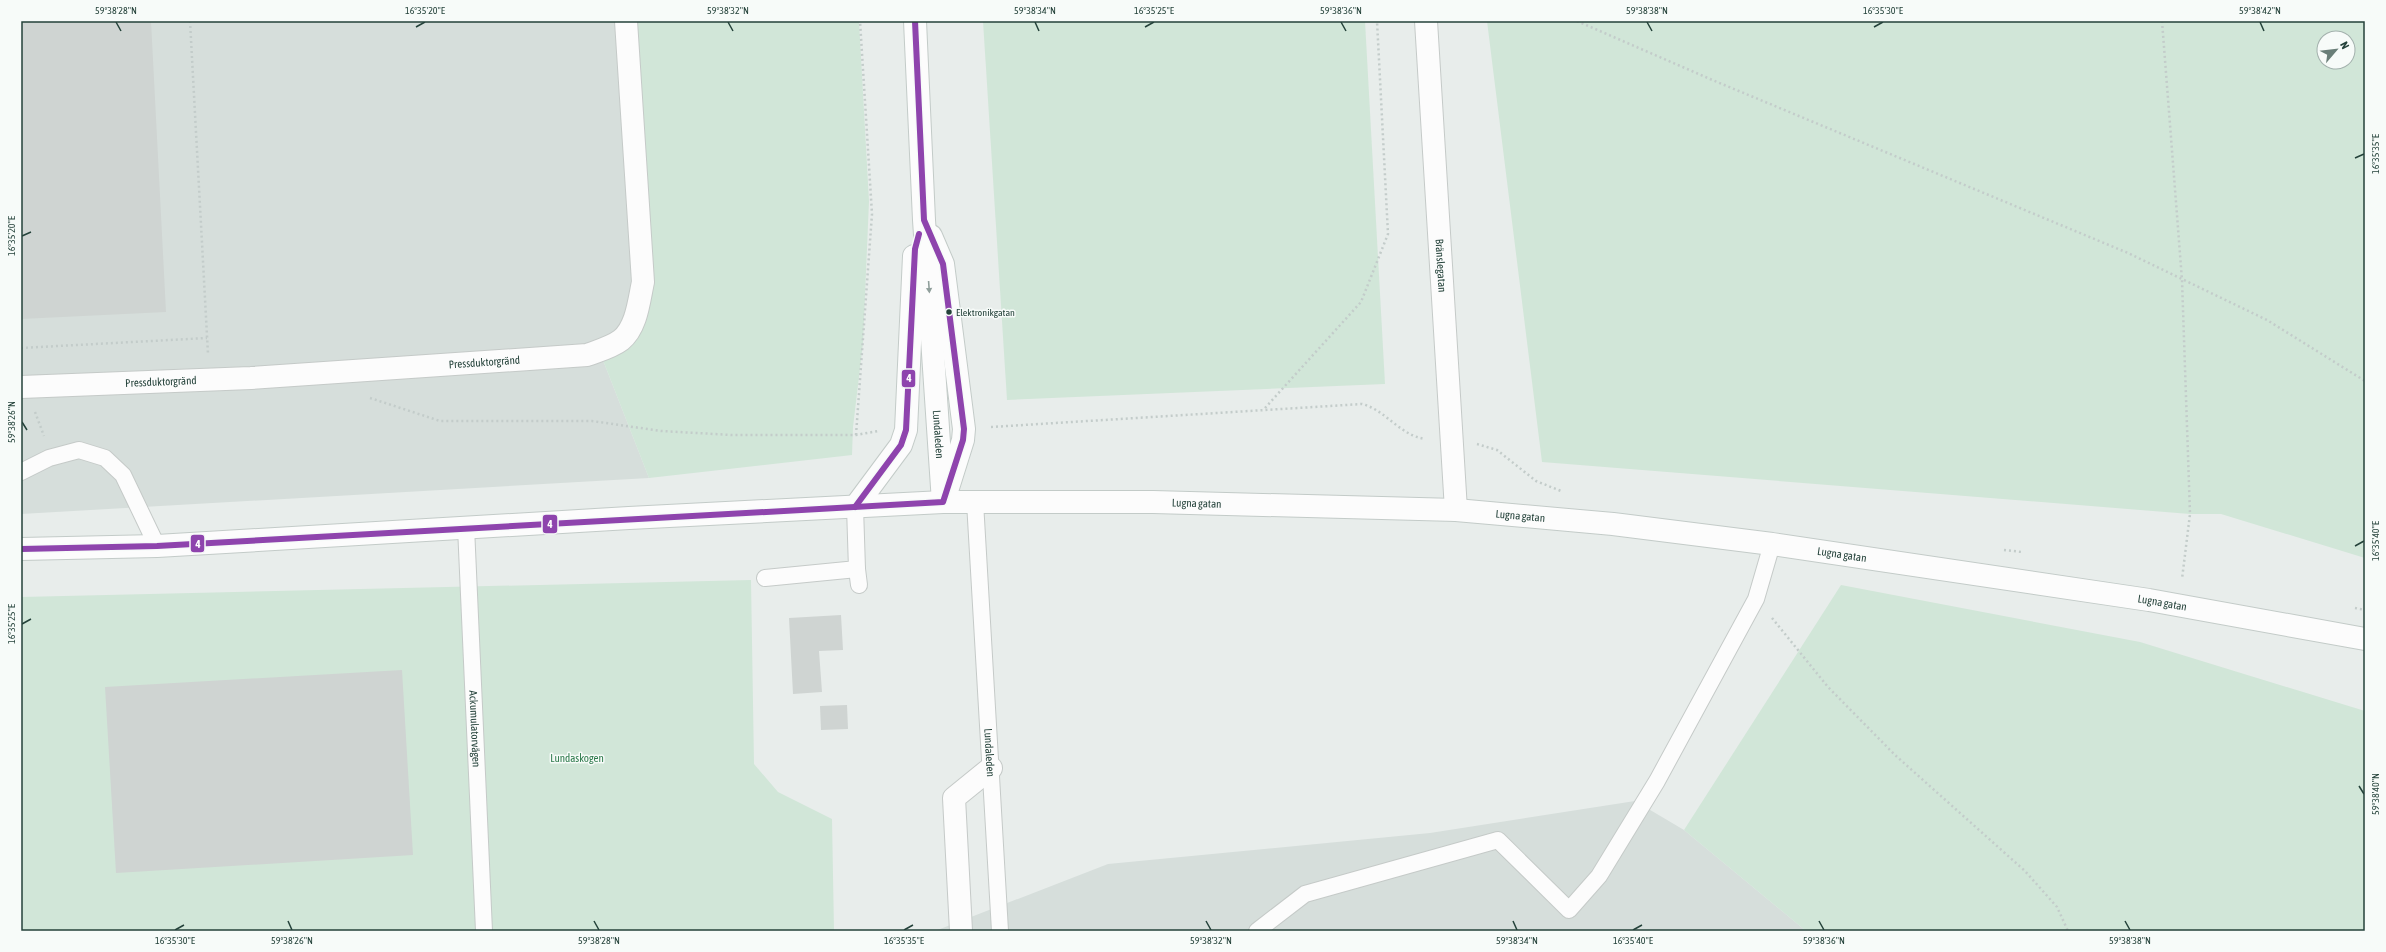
<svg xmlns="http://www.w3.org/2000/svg" width="2386" height="952" font-family="'Asap Condensed',sans-serif">
  <rect width="100%" height="100%" fill="#e8edeb"/>
  <!-- built -->
  <g fill="#d6dedb">
    <polygon points="21,21 633,21 648,289 628,329 599,350 649,478 21,514"/>
    <polygon points="1635,801 1684,830 1806,931 935,931 1108,864 1430,833"/>
  </g>
  <!-- green -->
  <g fill="#d1e6d8" fill-rule="evenodd">
    <polygon points="633,21 859,21 869,201 863,343 853,427 852,455 649,478 599,350 628,329 648,289"/>
    <polygon points="983,21 1365,21 1385,384 1007,400"/>
    <path d="M1487,21H2365V558L2221,514H2190L1542,462ZM2324,38H2348V62H2324Z"/>
    <polygon points="751,580 754,764 778,792 832,819 834,931 21,931 21,597"/>
    <polygon points="1841,585 2140,642 2365,711 2365,931 1806,931 1684,830"/>
  </g>
  <!-- building -->
  <g fill="#cfd4d2">
    <polygon points="21,21 151,21 166,312 21,319"/>
    <polygon points="841,615 843,650 819,651 822,692 793,694 789,618"/>
    <polygon points="402,670 413,855 116,873 105,687"/>
    <polygon points="847,705 848,729 821,730 820,706"/>
  </g>
  <g fill="none" stroke-linecap="round" stroke-linejoin="round">
    <defs>
      <g id="service">
        <polyline points="21,472 49,458 79,450 105,458 123,475 157,546"/>
        <path id="s1" d="M975,502L1000,931"/>
        <path id="s2" d="M466,527L484,931"/>
        <polyline points="857,569 859,585"/>
        <polyline points="765,578 857,569 855,507"/>
        <polyline points="1257,931 1305,894 1498,840 1569,910 1599,876 1657,781 1756,599 1772,544"/>
      </g>
      <g id="minor">
        <path id="s3" d="M1426,21L1456,510"/>
        <path id="s4" d="M21,387L251,378L587,355C598,351 612,347 621,340C637,327 639,300 643,282L626,21"/>
        <polyline points="961,931 954,798 991,768"/>
      </g>
      <g id="secondary">
        <path id="s5" d="M915,21L924,220L943,502"/>
        <polyline points="931,236 943,264 964,429 963,440 947,491"/>
        <polyline points="855,507 901,445 906,430 914,256"/>
        <path id="s6" d="M21,549L157,546L629,518L943,502H1153L1456,510L1613,524L1772,544L2149,600L2365,639"/>
      </g>
    </defs>
    <!-- service casing -->
    <use href="#service" stroke="#c5cac8" stroke-width="18"/>
    <!-- minor casing -->
    <use href="#minor" stroke="#c5cac8" stroke-width="24"/>
    <!-- secondary casing -->
    <use href="#secondary" stroke="#c3cbc8" stroke-width="24"/>
    <!-- path -->
    <g stroke="#c3ccca" stroke-width="2.5" stroke-dasharray="2 3" stroke-linecap="butt">
      <polyline points="190,21 208,354"/>
      <polyline points="1577,21 1710,79 2128,253 2267,320 2365,381"/>
      <polyline points="2162,21 2182,280 2190,514 2182,579"/>
      <polyline points="21,348 207,338"/>
      <polyline points="370,398 440,421 592,421 661,431 732,435 856,435 878,431"/>
      <polyline points="1265,408 1361,302 1388,234 1377,21"/>
      <polyline points="35,412 44,436"/>
      <path d="M991,427L1362,404C1386,410 1399,435 1425,439"/>
      <polyline points="856,435 872,214 860,21"/>
      <polyline points="1477,444 1497,450 1536,481 1561,491"/>
      <polyline points="2004,550 2022,552"/>
      <polyline points="2355,608 2365,610"/>
      <polyline points="1772,618 1828,687 1895,755 2025,871 2057,907 2068,931"/>
    </g>
    <!-- service -->
    <use href="#service" stroke="#fcfcfc" stroke-width="16"/>
    <!-- minor -->
    <use href="#minor" stroke="#fcfcfc" stroke-width="22"/>
    <!-- secondary -->
    <use href="#secondary" stroke="#fcfcfc" stroke-width="22"/>
    <defs>
      <g id="bus-1">
        <polyline points="855,507 901,445 906,430 915,249 919,234"/>
        <polyline points="21,549 157,546 943,502 963,440 964,429 943,264 924,220 915,21"/>
      </g>
    </defs>
    <!-- bus-1 casing -->
    <use href="#bus-1" stroke="#f7fbf9" stroke-width="9"/>
    <!-- bus-1 -->
    <use href="#bus-1" stroke="#8e44ad" stroke-width="6"/>
  </g>
  <!-- one-way arrows -->
  <defs><path id="oneway-solid" d="M-6-.8H1V-3.2L6.5 0L1 3.2V.8H-6Z"/></defs>
  <use fill="#909f9b" href="#oneway-solid" transform="translate(929 287) rotate(86)"/>
  <!-- ticks -->
  <path fill="none" stroke="#24423a" stroke-width="1.5" d="M116,22L121,31M728,22L733,31M1035,22L1039,31M1341,22L1346,31M1647,22L1652,31M2260,22L2264,31M416,27L425,22M1145,27L1154,22M1874,27L1883,22M2355,158L2364,154M22,236L31,232M22,422L27,430M2355,546L2364,541M22,624L31,619M2359,786L2364,794M288,921L292,930M594,921L599,930M1206,921L1211,930M1513,921L1517,930M1819,921L1824,930M2125,921L2130,930M175,930L184,925M904,930L913,925M1633,930L1642,925"/>
  <!-- markers -->
  <circle fill="#24423a" stroke="#f7fbf9" stroke-width="1.5" cx="949" cy="312" r="3.5"/>
  <g text-anchor="middle" stroke-width="3" stroke-linejoin="round" paint-order="stroke">
    <!-- bus labels -->
    <g font-size="10" fill="#24423a" stroke="#f7fbf9" text-anchor="start">
      <text x="956" y="316">Elektronikgatan</text>
    </g>
    <!-- street labels -->
    <g font-size="11" fill="#24423a" stroke="#f7fbf9">
      <text dy="4" stroke="none"><textPath href="#s3" startOffset="245">Bränslegatan</textPath></text>
      <text dy="4" stroke="none"><textPath href="#s4" startOffset="464">Pressduktorgränd</textPath></text>
      <text dy="4" stroke="none"><textPath href="#s4" startOffset="140">Pressduktorgränd</textPath></text>
      <text dy="4" stroke="none"><textPath href="#s5" startOffset="414">Lundaleden</textPath></text>
      <text dy="4" stroke="none"><textPath href="#s6" startOffset="1177">Lugna gatan</textPath></text>
      <text dy="4" stroke="none"><textPath href="#s6" startOffset="1501">Lugna gatan</textPath></text>
      <text dy="4" stroke="none"><textPath href="#s6" startOffset="1825">Lugna gatan</textPath></text>
      <text dy="4" stroke="none"><textPath href="#s6" startOffset="2149">Lugna gatan</textPath></text>
      <text dy="4" stroke="none"><textPath href="#s2" startOffset="202">Ackumulatorvägen</textPath></text>
      <text dy="4" stroke="none"><textPath href="#s1" startOffset="251">Lundaleden</textPath></text>
    </g>
    <!-- park labels -->
    <g font-size="11" fill="#2d7a4b" stroke="#f7fbf9">
      <text x="577" y="762">Lundaskogen</text>
    </g>
  </g>
  <g stroke="#f7fbf9" stroke-width="1.5">
    <rect x="901" y="369" width="15" height="19" rx="4" fill="#8e44ad"/>
    <rect x="542" y="514" width="16" height="20" rx="4" fill="#8e44ad"/>
    <rect x="190" y="534" width="15" height="19" rx="4" fill="#8e44ad"/>
  </g>
  <g font-size="11" text-anchor="middle" font-weight="bold" fill="#fff">
    <text x="909" y="382">4</text>
    <text x="550" y="528">4</text>
    <text x="198" y="548">4</text>
  </g>
  <!-- border -->
  <rect width="2386" height="952" fill="none" stroke="#f7fbf9" stroke-width="44"/>
  <!-- north arrow -->
  <g transform="translate(2336 50) rotate(62)"><circle r="19" fill="#f7fbf9" stroke="#a3b1ad"/>
  <path d="M0-3L7 15L0 10L-7 15Z" fill="#697e78"/>
  <text y="-6" font-size="11" font-weight="bold" text-anchor="middle" fill="#24423a">N</text>
  </g>
  <rect x="22" y="22" width="2342" height="908" fill="none" stroke="#24423a" stroke-width="1.5"/>
  <g font-size="10" text-anchor="middle" fill="#24423a">
    <text x="116" y="14">59°38'28"N</text>
    <text x="425" y="14">16°35'20"E</text>
    <text x="728" y="14">59°38'32"N</text>
    <text x="1035" y="14">59°38'34"N</text>
    <text x="1154" y="14">16°35'25"E</text>
    <text x="1341" y="14">59°38'36"N</text>
    <text x="1647" y="14">59°38'38"N</text>
    <text x="1883" y="14">16°35'30"E</text>
    <text x="2260" y="14">59°38'42"N</text>
    <text transform="translate(2375 154) rotate(-90)" y="4">16°35'35"E</text>
    <text transform="translate(11 236) rotate(-90)" y="4">16°35'20"E</text>
    <text transform="translate(11 422) rotate(-90)" y="4">59°38'26"N</text>
    <text transform="translate(2375 541) rotate(-90)" y="4">16°35'40"E</text>
    <text transform="translate(11 624) rotate(-90)" y="4">16°35'25"E</text>
    <text transform="translate(2375 794) rotate(-90)" y="4">59°38'40"N</text>
    <text x="175" y="944">16°35'30"E</text>
    <text x="292" y="944">59°38'26"N</text>
    <text x="599" y="944">59°38'28"N</text>
    <text x="904" y="944">16°35'35"E</text>
    <text x="1211" y="944">59°38'32"N</text>
    <text x="1517" y="944">59°38'34"N</text>
    <text x="1633" y="944">16°35'40"E</text>
    <text x="1824" y="944">59°38'36"N</text>
    <text x="2130" y="944">59°38'38"N</text>
  </g>
</svg>
